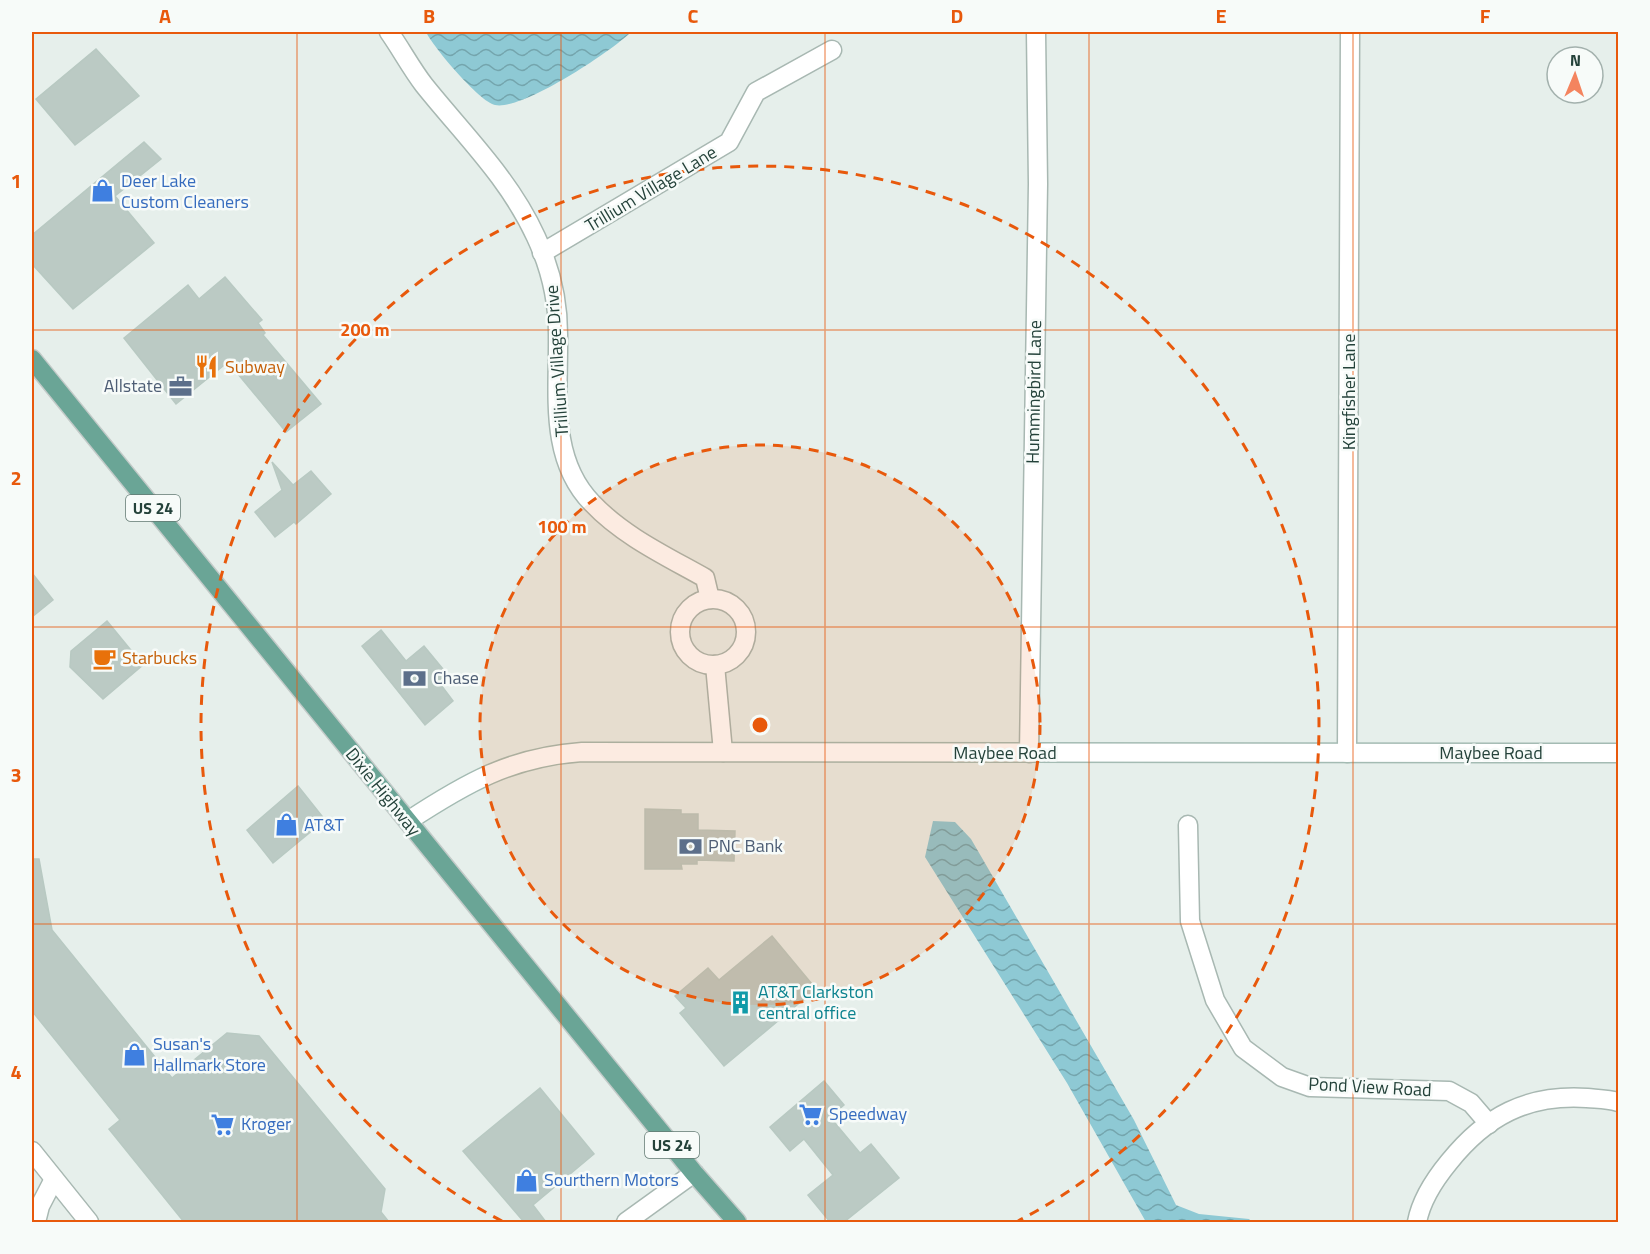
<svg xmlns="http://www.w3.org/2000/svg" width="1650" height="1254" font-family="'Titillium Web',sans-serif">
  <defs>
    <pattern id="water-waves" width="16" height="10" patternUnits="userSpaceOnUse" patternTransform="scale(1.5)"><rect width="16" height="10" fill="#8ec9d4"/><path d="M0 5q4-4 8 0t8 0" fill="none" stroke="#74a5ad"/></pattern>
  </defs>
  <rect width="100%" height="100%" fill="#e6efeb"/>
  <!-- water -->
  <g fill="url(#water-waves)">
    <path d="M426,32H631C612,51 522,111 495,105C480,102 433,47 426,32Z"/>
    <polygon points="933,821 955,822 971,839 1134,1120 1176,1205 1199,1214 1249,1219 1252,1222 1146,1222 1067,1083 925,857"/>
  </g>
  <!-- building -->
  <g fill="#bbcac4" stroke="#b8c9c2" stroke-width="1.5">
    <polygon points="96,49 139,96 75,145 36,99"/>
    <polygon points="144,142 161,159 115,196 154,243 73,309 32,264 32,235"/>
    <polygon points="225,277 262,320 258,323 265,333 263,335 321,404 286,432 228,362 176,404 124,338 188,285 199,299"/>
    <polygon points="272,462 293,485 311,471 331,494 296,524 294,522 275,537 255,512 282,490"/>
    <polygon points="32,573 53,600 32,617"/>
    <polygon points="107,621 143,665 103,699 70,667 71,651"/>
    <polygon points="381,630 406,661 424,646 447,674 438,681 453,701 425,725 362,646"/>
    <polygon points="298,786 325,820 273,863 247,830"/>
    <polygon points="645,809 681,810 681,814 698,814 698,830 735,831 734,861 697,860 697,864 681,864 682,869 645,869"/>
    <polygon points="32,859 39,859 52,930 172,1078 227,1033 259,1036 385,1189 381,1212 389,1222 184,1222 109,1129 120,1120 32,1011"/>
    <polygon points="772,936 816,989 724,1066 680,1013 686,1008 675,996 708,968 719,980"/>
    <polygon points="824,1081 844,1105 830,1117 860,1153 871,1144 899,1178 844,1222 830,1222 808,1195 833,1175 804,1139 790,1151 770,1127"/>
    <polygon points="540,1088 594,1154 533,1205 546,1222 524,1222 463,1151"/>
  </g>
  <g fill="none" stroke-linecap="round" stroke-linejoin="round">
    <defs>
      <g id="street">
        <path d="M389,32C401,49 411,68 424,85C464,135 509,178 536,237C550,267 558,302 558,334C559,391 548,458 592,503C623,536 666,556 705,578L710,599"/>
        <polyline points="542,253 729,142 756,92 832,50"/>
        <circle cx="713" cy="632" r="33"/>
        <polyline points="715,665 723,752"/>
        <polyline points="1029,753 1038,184 1036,32"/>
        <polyline points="1347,753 1350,32"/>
        <polyline points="1188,825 1190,921 1215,1000 1243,1048 1282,1077 1310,1087 1449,1091 1471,1103 1489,1124"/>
        <polyline points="32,1151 89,1222"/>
        <polyline points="36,1222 40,1206 54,1179"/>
        <polyline points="626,1222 694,1173"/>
        <path d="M1417,1222C1421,1201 1435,1179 1449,1162C1486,1116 1527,1094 1587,1098C1597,1099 1608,1099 1618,1102"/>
      </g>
      <path id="secondary" d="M408,821C466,783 511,757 582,752L1618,753"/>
      <polyline id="primary" points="32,359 694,1173 737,1222"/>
    </defs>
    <!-- street casing -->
    <use href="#street" stroke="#a8b8b2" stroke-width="21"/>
    <!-- secondary casing -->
    <use href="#secondary" stroke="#a4bbb3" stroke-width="21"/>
    <!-- primary casing -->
    <use href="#primary" stroke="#c2cac8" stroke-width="21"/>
    <!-- street -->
    <use href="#street" stroke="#fff" stroke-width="18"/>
    <!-- secondary -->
    <use href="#secondary" stroke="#fff" stroke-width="18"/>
    <!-- primary -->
    <use href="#primary" stroke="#6aa596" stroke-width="18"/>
  </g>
  <!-- grid -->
  <path fill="none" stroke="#e8590c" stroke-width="1.5" stroke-opacity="0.55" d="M297,32V1222M561,32V1222M825,32V1222M1089,32V1222M1353,32V1222M32,330H1618M32,627H1618M32,924H1618"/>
  <!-- distance rings -->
  <circle cx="760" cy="725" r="280" fill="#e8590c" fill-opacity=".12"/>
  <g fill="none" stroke="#e8590c" stroke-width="3" stroke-dasharray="10 8">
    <circle cx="760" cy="725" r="280"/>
    <path d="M502 1221A559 559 0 1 1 1018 1221"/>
  </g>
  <!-- icons -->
  <defs>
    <symbol id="shop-bare" viewBox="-9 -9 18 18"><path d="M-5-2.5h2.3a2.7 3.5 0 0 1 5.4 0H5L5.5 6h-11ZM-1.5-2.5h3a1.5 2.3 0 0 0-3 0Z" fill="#3f7fe0" stroke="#f7fbf9" stroke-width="2.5" paint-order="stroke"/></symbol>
    <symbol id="restaurant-bare" viewBox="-9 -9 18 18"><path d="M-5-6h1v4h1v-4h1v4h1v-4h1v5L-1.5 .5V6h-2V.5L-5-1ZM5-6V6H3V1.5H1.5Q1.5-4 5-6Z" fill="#e8710a" stroke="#f7fbf9" stroke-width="2.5" paint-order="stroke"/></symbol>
    <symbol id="office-bare" viewBox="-9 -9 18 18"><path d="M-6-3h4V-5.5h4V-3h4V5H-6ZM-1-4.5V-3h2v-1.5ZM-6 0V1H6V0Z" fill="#5c6f8a" stroke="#f7fbf9" stroke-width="2.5" paint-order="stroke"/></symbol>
    <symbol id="cafe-bare" viewBox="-9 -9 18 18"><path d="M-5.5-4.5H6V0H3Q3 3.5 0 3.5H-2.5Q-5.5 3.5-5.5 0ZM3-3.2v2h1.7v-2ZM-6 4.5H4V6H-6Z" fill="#e8710a" stroke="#f7fbf9" stroke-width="2.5" paint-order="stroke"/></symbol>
    <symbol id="bank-bare" viewBox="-9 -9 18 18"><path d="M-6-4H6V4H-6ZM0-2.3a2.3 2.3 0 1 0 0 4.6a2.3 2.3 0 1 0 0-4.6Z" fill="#5c6f8a" stroke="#f7fbf9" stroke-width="2.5" paint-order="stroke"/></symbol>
    <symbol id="building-bare" viewBox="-9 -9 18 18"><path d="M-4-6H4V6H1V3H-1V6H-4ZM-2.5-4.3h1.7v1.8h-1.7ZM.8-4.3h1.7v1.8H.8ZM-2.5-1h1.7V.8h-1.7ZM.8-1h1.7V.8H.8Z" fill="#0f9aa8" stroke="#f7fbf9" stroke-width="2.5" paint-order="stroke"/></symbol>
    <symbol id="supermarket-bare" viewBox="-9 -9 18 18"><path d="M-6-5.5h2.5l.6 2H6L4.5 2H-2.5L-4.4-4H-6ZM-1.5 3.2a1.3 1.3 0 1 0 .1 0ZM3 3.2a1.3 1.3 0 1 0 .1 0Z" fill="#3f7fe0" stroke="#f7fbf9" stroke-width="2.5" paint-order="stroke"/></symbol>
  </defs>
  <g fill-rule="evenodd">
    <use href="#shop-bare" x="86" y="174" width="33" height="33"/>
    <use href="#restaurant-bare" x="190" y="350" width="33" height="33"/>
    <use href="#office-bare" x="164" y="370" width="33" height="33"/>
    <use href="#cafe-bare" x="88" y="642" width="33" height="33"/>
    <use href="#bank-bare" x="398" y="662" width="33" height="33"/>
    <use href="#shop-bare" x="270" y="808" width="33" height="33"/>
    <use href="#bank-bare" x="674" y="830" width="33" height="33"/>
    <use href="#building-bare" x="724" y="986" width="33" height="33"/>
    <use href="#shop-bare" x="118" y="1038" width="33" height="33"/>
    <use href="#supermarket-bare" x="794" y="1098" width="33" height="33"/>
    <use href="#supermarket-bare" x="206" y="1108" width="33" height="33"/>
    <use href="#shop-bare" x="510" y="1164" width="33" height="33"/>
  </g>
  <g text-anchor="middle" stroke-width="5" stroke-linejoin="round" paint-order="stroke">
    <!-- shield labels -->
    <g fill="#f7fbf9" stroke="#637a73" stroke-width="1.5">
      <rect x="126" y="495" width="54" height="26" rx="4.5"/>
      <rect x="645" y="1132" width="54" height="26" rx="4.5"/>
    </g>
    <g font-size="16" font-weight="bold" fill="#24423a">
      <text x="153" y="514">US 24</text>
      <text x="672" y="1151">US 24</text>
    </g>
    <!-- shop labels -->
    <g font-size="18" fill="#366cbe" stroke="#f7fbf9" text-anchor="start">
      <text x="121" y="187">Deer Lake<tspan x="121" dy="21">Custom Cleaners</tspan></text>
      <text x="304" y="831">AT&amp;T</text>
      <text x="153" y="1050">Susan's<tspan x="153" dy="21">Hallmark Store</tspan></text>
      <text x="829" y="1120">Speedway</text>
      <text x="241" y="1130">Kroger</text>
      <text x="544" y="1186">Sourthern Motors</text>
    </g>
    <!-- street labels -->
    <g font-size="18" fill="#24423a" stroke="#f7fbf9">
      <text transform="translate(651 189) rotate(-31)" y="6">Trillium Village Lane</text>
      <text transform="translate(557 361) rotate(-94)" y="6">Trillium Village Drive</text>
      <text transform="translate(1034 392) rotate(-89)" y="6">Hummingbird Lane</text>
      <text transform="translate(1349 392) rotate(-90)" y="6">Kingfisher Lane</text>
      <text x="1005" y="759">Maybee Road</text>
      <text x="1491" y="759">Maybee Road</text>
      <text transform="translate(383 792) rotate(51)" y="6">Dixie Highway</text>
      <text transform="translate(1370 1087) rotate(3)" y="6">Pond View Road</text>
    </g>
    <!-- food labels -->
    <g font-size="18" fill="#c56008" stroke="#f7fbf9" text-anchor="start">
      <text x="225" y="373">Subway</text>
      <text x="122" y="664">Starbucks</text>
    </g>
    <!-- service labels -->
    <g font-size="18" fill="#4e5e75" stroke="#f7fbf9" text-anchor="start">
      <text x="162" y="392" text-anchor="end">Allstate</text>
      <text x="433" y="684">Chase</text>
      <text x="708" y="852">PNC Bank</text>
    </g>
    <!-- culture labels -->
    <g font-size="18" fill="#0d838f" stroke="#f7fbf9" text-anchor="start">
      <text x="758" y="998">AT&amp;T Clarkston<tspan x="758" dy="21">central office</tspan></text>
    </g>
  </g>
  <circle cx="760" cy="725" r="9" fill="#e8590c" stroke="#f7fbf9" stroke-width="3"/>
  <g font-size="18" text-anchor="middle" font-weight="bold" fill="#e8590c" stroke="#f7fbf9" stroke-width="5" stroke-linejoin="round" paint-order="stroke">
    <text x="365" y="336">200 m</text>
    <text x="562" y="533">100 m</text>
  </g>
  <!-- border -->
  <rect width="1650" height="1254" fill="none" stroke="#f7fbf9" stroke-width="66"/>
  <!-- north arrow -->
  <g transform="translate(1575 75) rotate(2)"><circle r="28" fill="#f7fbf9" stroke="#a3b1ad" stroke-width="1.5"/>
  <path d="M0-4.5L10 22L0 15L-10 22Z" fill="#f4845f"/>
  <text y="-9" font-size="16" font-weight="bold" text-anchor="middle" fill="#24423a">N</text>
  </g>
  <rect x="33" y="33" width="1584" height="1188" fill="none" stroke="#e8590c" stroke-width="2"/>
  <g font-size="20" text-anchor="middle" font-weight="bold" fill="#e8590c">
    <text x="165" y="23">A</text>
    <text x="429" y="23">B</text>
    <text x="693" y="23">C</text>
    <text x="957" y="23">D</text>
    <text x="1221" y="23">E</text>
    <text x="1485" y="23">F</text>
    <text x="16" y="188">1</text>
    <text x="16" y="485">2</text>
    <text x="16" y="782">3</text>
    <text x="16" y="1079">4</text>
  </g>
</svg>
